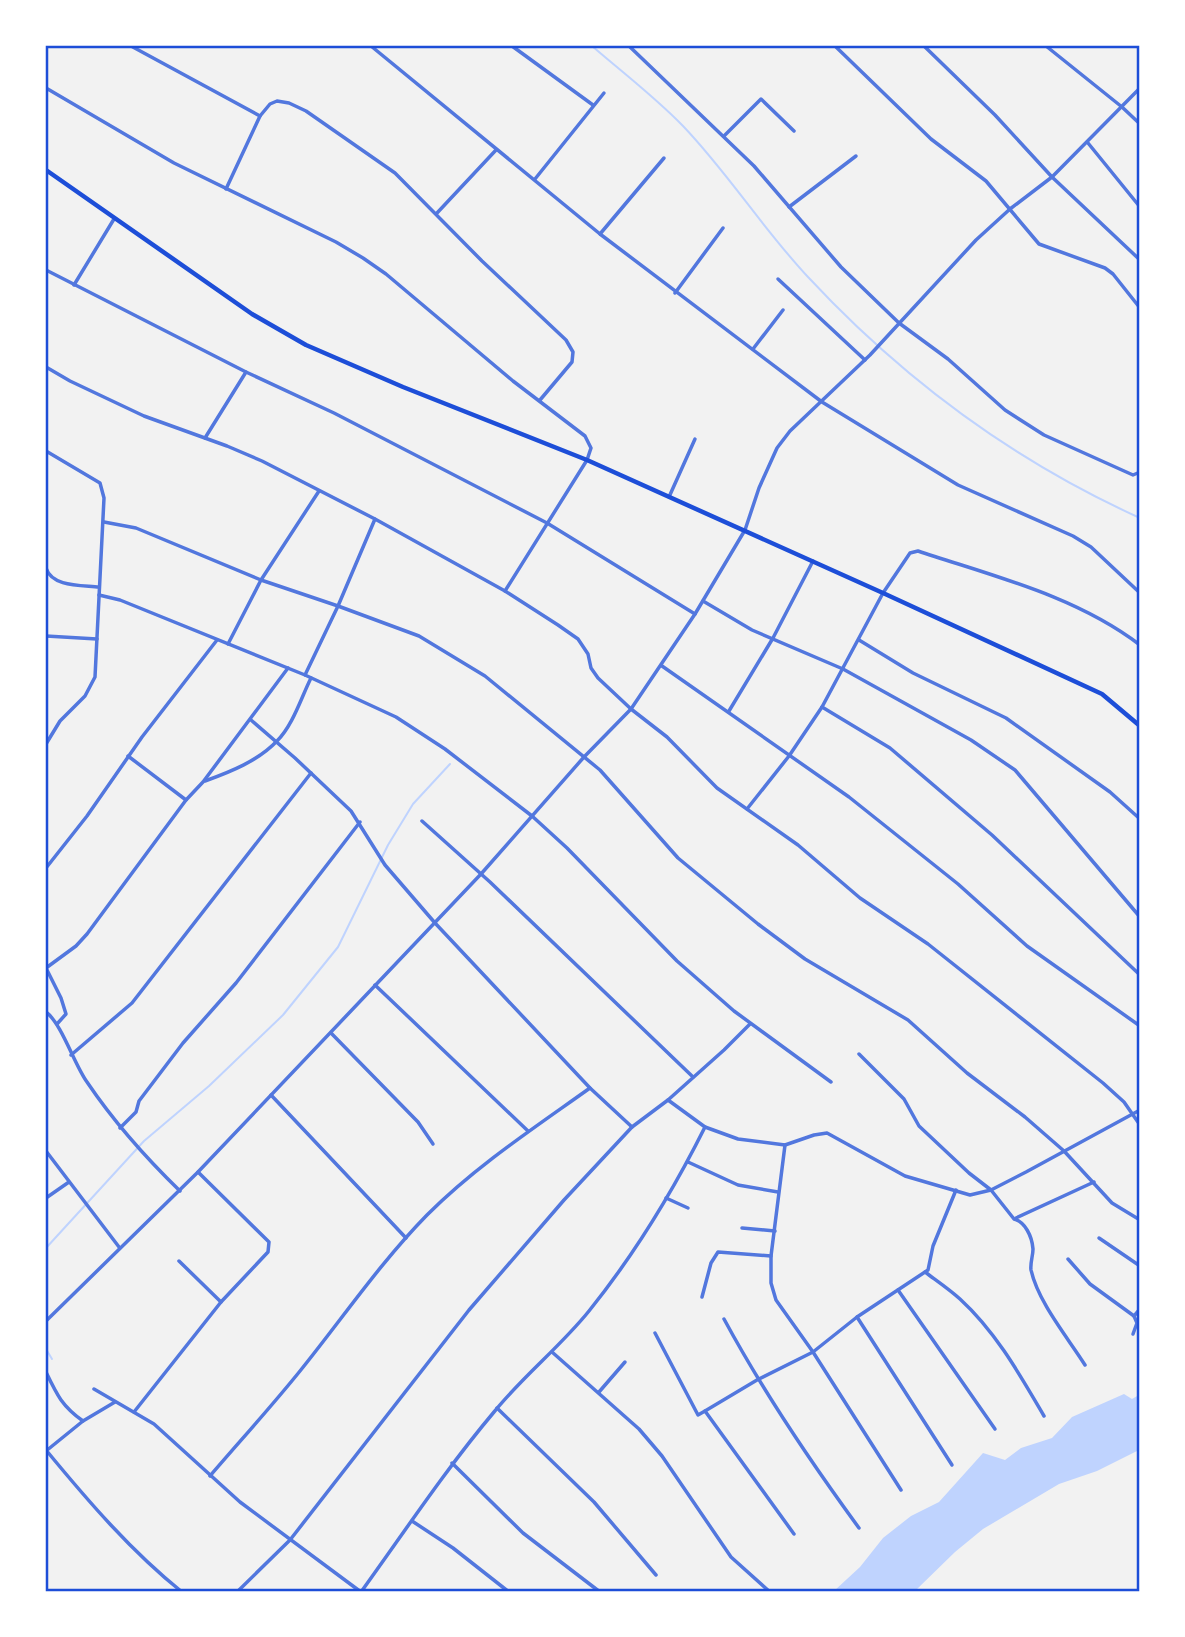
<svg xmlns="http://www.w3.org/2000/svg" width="1185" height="1637" font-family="'Fira Sans',sans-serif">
  <rect width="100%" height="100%" fill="#f2f2f2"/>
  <!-- water -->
  <polygon fill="#bfd3fe" points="1124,1394 1132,1399 1139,1395 1139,1450 1097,1471 1059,1484 983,1529 955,1552 915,1591 834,1591 860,1567 883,1538 911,1516 939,1502 983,1453 1005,1460 1021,1448 1052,1438 1072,1417"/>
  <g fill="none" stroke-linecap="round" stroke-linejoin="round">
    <!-- stream -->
    <g stroke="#bfd3fe" stroke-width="2">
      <path d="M592,46C622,72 655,97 683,126C728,173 763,229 808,277C902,378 1014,461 1140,518"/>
      <polyline points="46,1248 144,1141 209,1086 283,1015 338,947 388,845 413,804 450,764"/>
      <polyline points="46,1349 52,1359"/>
    </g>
    <!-- minor -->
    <g stroke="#5277de" stroke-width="3.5">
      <polyline points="131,46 260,116"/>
      <polyline points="371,46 600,234 822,402 958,485 1073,536 1091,547 1140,593"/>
      <polyline points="512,46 593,105"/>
      <polyline points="629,46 754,166 841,267 899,323 948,359 1005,410 1044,435 1133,475 1140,472"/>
      <polyline points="835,46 931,139 986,181 1039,244 1105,268 1113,274 1140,308"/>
      <polyline points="924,46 995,115 1052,177 1140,260"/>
      <polyline points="1046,46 1122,107 1140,124"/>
      <polyline points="46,88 174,163 336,242 363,258 386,274 513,381 585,436 591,448 587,460 505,591"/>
      <polyline points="724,136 761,99 794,131"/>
      <polyline points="1088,143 1140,207"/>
      <polyline points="535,179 604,93"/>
      <polyline points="226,189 260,116 270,104 277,101 289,103 306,111 395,173 482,261 566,340 573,352 572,362 540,400"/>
      <polyline points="789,207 856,156"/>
      <polyline points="437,213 496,150"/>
      <polyline points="600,234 664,158"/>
      <polyline points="46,270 246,372 334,413 547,523 695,614"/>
      <polyline points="778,279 865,360"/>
      <polyline points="74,285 114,219"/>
      <polyline points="675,293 723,228"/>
      <polyline points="753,349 783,310"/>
      <polyline points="46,367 70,381 144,416 227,446 262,461 375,519 505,591 558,625 578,639 588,654 591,668 598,678 631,709 667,737 717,788 798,845 860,898 928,944 1103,1083 1124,1102 1140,1125"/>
      <polyline points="205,438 246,372"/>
      <polyline points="46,451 100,483 104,498 95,677 85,696 60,721 46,744"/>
      <polyline points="669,497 695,439"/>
      <polyline points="104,522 136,528 261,580 338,606 419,636 485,676 600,770 678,858 758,924 805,959 908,1020 967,1073 1025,1117 1064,1151 1112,1203 1140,1220"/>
      <path d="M46,568C52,587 81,585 99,587"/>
      <polyline points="99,595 120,600 305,675 396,717 445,749 532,816 567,848 677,961 734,1011 831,1082"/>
      <polyline points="703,601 752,630 843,669 971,740 1015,770 1140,917"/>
      <polyline points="46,636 97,639"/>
      <polyline points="859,640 913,673 1006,718 1110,792 1140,819"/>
      <polyline points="228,644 261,580 319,491"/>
      <polyline points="662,666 849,797 958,884 1027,946 1140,1026"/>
      <polyline points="305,675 338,606 375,519"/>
      <polyline points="822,707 890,748 992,835 1140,975"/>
      <polyline points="729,711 773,638 813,561"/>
      <polyline points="251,720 295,758 351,811 385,865 435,923 590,1088 632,1127"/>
      <polyline points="128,756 186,800"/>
      <path d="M205,781C230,772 258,761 277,741C293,725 301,698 311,678"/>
      <path d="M747,809L789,756L822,707L883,593L910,553L918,551C993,576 1076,596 1140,645"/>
      <polyline points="422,821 490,882 693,1077"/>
      <polyline points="46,868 87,816 142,737 217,640"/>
      <polyline points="46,968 76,946 87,934 186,800 203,782 288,668"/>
      <polyline points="46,968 61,998 66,1014 57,1024"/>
      <polyline points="375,985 528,1131"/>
      <path d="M46,1012C62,1024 74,1064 87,1082C114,1122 145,1157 180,1191"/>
      <polyline points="331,1033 418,1122 433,1144"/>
      <path d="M859,1054L904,1099L919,1126L969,1173L991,1190L1014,1219C1025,1222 1032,1236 1033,1249C1033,1256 1030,1263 1031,1270C1038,1302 1068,1338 1085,1365"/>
      <polyline points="71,1055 132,1003 311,773"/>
      <polyline points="271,1095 406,1238"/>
      <polyline points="668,1100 705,1127 738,1139 785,1145 814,1135 827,1133 905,1176 970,1195 991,1190 1026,1172 1140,1110"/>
      <polyline points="120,1128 136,1112 139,1101 183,1043 236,983 360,822"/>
      <polyline points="785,1145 771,1256 771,1283 776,1300 813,1352 901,1490"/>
      <polyline points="46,1151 119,1247"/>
      <polyline points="688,1162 738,1185 778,1192"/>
      <polyline points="46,1198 69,1182"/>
      <polyline points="666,1198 688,1208"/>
      <polyline points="1016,1218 1094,1182"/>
      <polyline points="742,1228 775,1231"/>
      <polyline points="1099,1238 1140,1266"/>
      <polyline points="1068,1259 1090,1284 1134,1316"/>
      <polyline points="179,1261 221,1302"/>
      <path d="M925,1272C937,1281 949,1289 960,1299C996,1332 1020,1375 1044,1416"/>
      <polyline points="898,1290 995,1429"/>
      <polyline points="702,1297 711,1263 718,1252 771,1256"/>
      <polyline points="857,1317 952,1465"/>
      <path d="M724,1319C764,1393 810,1461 859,1528"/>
      <polyline points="46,1321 198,1172 481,874 584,757 631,709 695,614 745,530 759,488 777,448 790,431 870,355 976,240 1010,209 1052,177 1140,88"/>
      <polyline points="655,1333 698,1415 705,1411 794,1534"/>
      <polyline points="1133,1334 1137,1323 1134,1316 1140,1309"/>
      <polyline points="552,1352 639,1429 662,1456 731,1557 770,1592"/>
      <path d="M46,1372C57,1395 62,1406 83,1421"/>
      <polyline points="94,1389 154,1424 240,1502 361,1592"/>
      <polyline points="599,1392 625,1362"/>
      <polyline points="497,1408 594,1502 656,1575"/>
      <polyline points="705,1411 757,1380 813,1352 857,1317 928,1270 933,1246 956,1190"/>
      <polyline points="134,1412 221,1302 268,1252 269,1242 198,1172"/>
      <path d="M46,1450C88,1501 131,1551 182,1592"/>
      <polyline points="46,1451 83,1421 115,1402"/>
      <polyline points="452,1463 523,1533 600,1592"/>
      <path d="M210,1476C240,1441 271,1407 300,1371C342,1319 380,1263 427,1215C476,1166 534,1128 590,1088"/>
      <polyline points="412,1521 453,1548 509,1592"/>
      <polyline points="237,1592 290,1540 469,1310 564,1200 632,1127 668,1100 724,1050 750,1024"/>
      <path d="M361,1592C405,1531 446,1469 494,1412C523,1376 560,1347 589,1311C634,1255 673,1191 705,1127"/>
    </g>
    <!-- tertiary -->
    <polyline stroke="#5277de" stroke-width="4.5" points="1137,1592 1140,1590"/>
    <!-- secondary -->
    <polyline stroke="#1d4ed8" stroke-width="4.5" points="46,170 252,314 306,345 403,387 587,460 883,593 1102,694 1140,726"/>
  </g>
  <!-- border -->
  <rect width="1185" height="1637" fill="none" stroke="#ffffff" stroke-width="94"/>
  <rect x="47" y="47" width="1091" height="1543" fill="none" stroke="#1d4ed8" stroke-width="2.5"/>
</svg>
